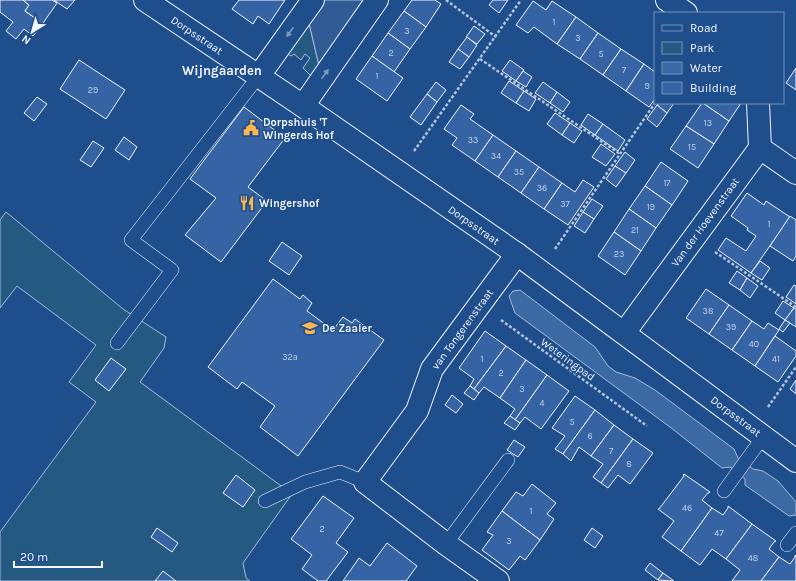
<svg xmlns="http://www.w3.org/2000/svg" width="796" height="581" font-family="Karla,sans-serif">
  <rect width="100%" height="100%" fill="#1f4e8c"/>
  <!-- green -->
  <g fill="#245a82" stroke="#a8bbd7">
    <polygon points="309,23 320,70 314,79 303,68 310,58 305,54 301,60 294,54 291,56 288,54"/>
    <polygon points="6,212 123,309 166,337 164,348 140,382 292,494 243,563 246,578 250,581 0,581 0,532 96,402 69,382 96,345 17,286 0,308 0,220"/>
  </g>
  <!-- parking -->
  <polygon fill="#305b95" stroke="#a8bbd7" points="325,0 369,0 320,70 309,23"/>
  <!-- water -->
  <polygon fill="#3b69a3" stroke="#a8bbd7" points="520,290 595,347 608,366 616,372 635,378 655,390 734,449 738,458 753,469 763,471 778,481 796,502 796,515 789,516 745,485 745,479 730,467 722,468 670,427 515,313 509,296 513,291"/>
  <!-- building -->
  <g fill="#3563a3" stroke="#f2f6ff">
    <polygon points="0,0 23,0 29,5 25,11 35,18 34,20 41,26 33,36 24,29 16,39 6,31 13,22 0,12"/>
    <polygon points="23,0 52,0 57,3 41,26 34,20 35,18 25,11 29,5"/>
    <polygon points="54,0 75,0 67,9"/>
    <polygon points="239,0 285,0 269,24 258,16 253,24 232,9"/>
    <polygon points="412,0 435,0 441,4 426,27 404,11"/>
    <polygon points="493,0 508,0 499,13 489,5"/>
    <polygon points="533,1 546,10 552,1 576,17 557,44 534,27 528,33 516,25"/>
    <polygon points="404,11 426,27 410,49 388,33"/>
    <polygon points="576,17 598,33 580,59 557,44"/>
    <polygon points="474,26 485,34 477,44 466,37"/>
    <polygon points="388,33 410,49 394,72 372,56"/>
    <polygon points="598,33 621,49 603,75 580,59"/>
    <polygon points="467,37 477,45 469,57 458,49"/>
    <polygon points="458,49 469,57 460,69 449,62"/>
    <polygon points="621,49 644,64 626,91 603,75"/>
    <polygon points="372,56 403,78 387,101 356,79"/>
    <polygon points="79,60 125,90 106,119 60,89"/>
    <polygon points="510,60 524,70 516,81 502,71"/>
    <polygon points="644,64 655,72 655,99 649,107 626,91"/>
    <polygon points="796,68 796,90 786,83"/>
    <polygon points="523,71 532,77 526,87 516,81"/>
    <polygon points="509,81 524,91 516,103 501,93"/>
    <polygon points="436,82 446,90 437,102 427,94"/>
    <polygon points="543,82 557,92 550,103 535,93"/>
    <polygon points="524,91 536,99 529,111 516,103"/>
    <polygon points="557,92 570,102 563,112 550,103"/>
    <polygon points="427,94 437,102 421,125 410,117"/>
    <polygon points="37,97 47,104 34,121 24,113"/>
    <polygon points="659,103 674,103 667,113 657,105"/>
    <polygon points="702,103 703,103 729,121 714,144 686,126"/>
    <polygon points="703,103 741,103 729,121"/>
    <polygon points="461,105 474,114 470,119 493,135 475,161 452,145 457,138 444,129"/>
    <polygon points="657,105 667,113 657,127 647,119"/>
    <polygon points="244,107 285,138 248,187 267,201 221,262 185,235 216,198 190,179"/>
    <polygon points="555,113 570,123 562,135 547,124"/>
    <polygon points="588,114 603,124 595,135 581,125"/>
    <polygon points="570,123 582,131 574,143 562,135"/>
    <polygon points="603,124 625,140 618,151 595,135"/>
    <polygon points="686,126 714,144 698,168 670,149"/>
    <polygon points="493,135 516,151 498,177 475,161"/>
    <polygon points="124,137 137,147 129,160 115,150"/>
    <polygon points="93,141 104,148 91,167 80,160"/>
    <polygon points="601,144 615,154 606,166 592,157"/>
    <polygon points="516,151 539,167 521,193 498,177"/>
    <polygon points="625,152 635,160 626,173 615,166"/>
    <polygon points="661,162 688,181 672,205 645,186"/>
    <polygon points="615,166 626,173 616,187 606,179"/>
    <polygon points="539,167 562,183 544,209 521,193"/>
    <polygon points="583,180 594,187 568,225 544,209 562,183 575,192"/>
    <polygon points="645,186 672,205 656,228 629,209"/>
    <polygon points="747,193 764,205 766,201 790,217 751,273 718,250 726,238 746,251 756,236 747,230 748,228 731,216"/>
    <polygon points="592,199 603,206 594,219 583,212"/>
    <polygon points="629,209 656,228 641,251 614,232"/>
    <polygon points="583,212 594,219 585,233 574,226"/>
    <polygon points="790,216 796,220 796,256 793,261 770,246"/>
    <polygon points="614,232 641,251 625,275 598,256"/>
    <polygon points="282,242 302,256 289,275 269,261"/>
    <polygon points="760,261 770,268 762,280 751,273"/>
    <polygon points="737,271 747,278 740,290 729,283"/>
    <polygon points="747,278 758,286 750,298 740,290"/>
    <polygon points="273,279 300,299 303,295 312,303 307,311 333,330 343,317 352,323 355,319 384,340 298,456 260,427 275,406 242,382 237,389 208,367"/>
    <polygon points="794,285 796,286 796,304 786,297"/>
    <polygon points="706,289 729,305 709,334 686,318"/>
    <polygon points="783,301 794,308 785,320 775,313"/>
    <polygon points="729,305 752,321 732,350 709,334"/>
    <polygon points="794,308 796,309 796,327 785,320"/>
    <polygon points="785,320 790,323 783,332 779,329"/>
    <polygon points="752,321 764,329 768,323 779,330 755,366 732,350"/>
    <polygon points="485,331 506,346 474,389 470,386 474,379 459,368"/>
    <polygon points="775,336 796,351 796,356 778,382 755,366"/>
    <polygon points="506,346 526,360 500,398 484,387 479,393 474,389"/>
    <polygon points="111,358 126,369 109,391 95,380"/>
    <polygon points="526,360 547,375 515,420 510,416 515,409 500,398"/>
    <polygon points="547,375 569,391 541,429 525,417 520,423 515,420"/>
    <polygon points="796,380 796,394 790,389"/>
    <polygon points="470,386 479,393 474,400 464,393"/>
    <polygon points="452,395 463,404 456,413 445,405"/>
    <polygon points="575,396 595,410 563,454 555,449 565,436 552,428"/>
    <polygon points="595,410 614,425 591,456 579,447 571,461 563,454"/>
    <polygon points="510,416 520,423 515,430 504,423"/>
    <polygon points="614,425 633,439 601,483 593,477 603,464 591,456"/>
    <polygon points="633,439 653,453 630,484 618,475 608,488 601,483"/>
    <polygon points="514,440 525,447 518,457 507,450"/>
    <polygon points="684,474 710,492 709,493 708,493 702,500 712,508 681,551 662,537 674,521 658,509 659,509 684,476 683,475"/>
    <polygon points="236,475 255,490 243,507 223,493"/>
    <polygon points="532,484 556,503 547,514 554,519 540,540 502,511 516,492 523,496"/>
    <polygon points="323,496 354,518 336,543 348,552 326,581 318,581 302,569 312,555 291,539"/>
    <polygon points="728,506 752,524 726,559 712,549 700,565 681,551 712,508 723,515 728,508"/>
    <polygon points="502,511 540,540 525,560 520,556 509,570 482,550 493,535 487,532"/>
    <polygon points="752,524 776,541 774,542 769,549 779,557 761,581 732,581 740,570 726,559"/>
    <polygon points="157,528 178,543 172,552 151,537"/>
    <polygon points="592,528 603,536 595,548 584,540"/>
    <polygon points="387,543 417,566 406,581 343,581 359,558 370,566"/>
    <polygon points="795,555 796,556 796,581 761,581 779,557 790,564 795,557"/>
    <polygon points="650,563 663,573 658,580 645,570"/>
    <polygon points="163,571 176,581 155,581"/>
    <polygon points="663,573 674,581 658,580"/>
  </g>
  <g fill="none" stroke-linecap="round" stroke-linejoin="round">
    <defs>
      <g id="service">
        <polyline points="117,343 172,270 131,240 258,77"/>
        <polyline points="724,491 763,437"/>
        <polyline points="265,501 305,482 340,472 365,482"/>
        <polyline points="446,544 508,460"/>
        <polyline points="787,545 796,533"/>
      </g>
      <g id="minor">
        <polyline points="667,0 686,13"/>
        <polyline points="258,77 313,0"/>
        <polyline points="303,106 377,0"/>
        <polyline points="760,148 796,173"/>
        <polyline points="624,333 760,148 758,103"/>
        <polyline points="498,581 446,544 365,482 417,411 432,369 517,254"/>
      </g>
      <polyline id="tertiary" points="145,0 303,106 517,254 796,461"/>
    </defs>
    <!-- service casing -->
    <use href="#service" stroke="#f2f6ff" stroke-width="14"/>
    <!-- minor casing -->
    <use href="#minor" stroke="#f2f6ff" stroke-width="24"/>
    <!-- tertiary casing -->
    <use href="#tertiary" stroke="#f2f6ff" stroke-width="24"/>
    <!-- path -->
    <g stroke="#b3c4dc" stroke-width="2.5" stroke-dasharray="3 2" stroke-linecap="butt">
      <polyline points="446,0 496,37"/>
      <polyline points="480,59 620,154"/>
      <polyline points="414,151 521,0"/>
      <polyline points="555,249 655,103"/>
      <polyline points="715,252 796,307"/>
      <polyline points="501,320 647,426"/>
      <polyline points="768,407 796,367"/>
    </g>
    <!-- service -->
    <use href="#service" stroke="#1f4e8c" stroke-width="13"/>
    <!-- minor -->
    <use href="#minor" stroke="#1f4e8c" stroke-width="22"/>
    <!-- tertiary -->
    <use href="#tertiary" stroke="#1f4e8c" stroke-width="22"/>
  </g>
  <!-- one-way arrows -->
  <defs><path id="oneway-solid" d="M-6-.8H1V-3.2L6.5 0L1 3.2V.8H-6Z"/></defs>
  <g fill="#7e9ac0">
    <use href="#oneway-solid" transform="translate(290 32) rotate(125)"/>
    <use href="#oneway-solid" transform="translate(325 74) rotate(-55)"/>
  </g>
  <!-- icons -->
  <defs>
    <symbol id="civic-bare" viewBox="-9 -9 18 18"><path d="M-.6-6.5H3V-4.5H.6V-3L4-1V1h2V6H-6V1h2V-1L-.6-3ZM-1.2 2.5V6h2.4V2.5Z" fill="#ffb74d" stroke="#1f4e8c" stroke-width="2.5" paint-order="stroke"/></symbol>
    <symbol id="restaurant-bare" viewBox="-9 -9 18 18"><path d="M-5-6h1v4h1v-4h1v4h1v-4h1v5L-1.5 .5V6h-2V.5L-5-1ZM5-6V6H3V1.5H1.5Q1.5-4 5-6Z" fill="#ffb74d" stroke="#1f4e8c" stroke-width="2.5" paint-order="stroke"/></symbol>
    <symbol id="school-bare" viewBox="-9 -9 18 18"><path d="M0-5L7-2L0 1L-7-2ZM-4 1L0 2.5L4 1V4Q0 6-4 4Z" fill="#ffb74d" stroke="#1f4e8c" stroke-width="2.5" paint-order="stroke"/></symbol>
  </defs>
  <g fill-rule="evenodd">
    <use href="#civic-bare" x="240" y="117" width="22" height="22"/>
    <use href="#restaurant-bare" x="236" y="192" width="22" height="22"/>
    <use href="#school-bare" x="299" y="317" width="22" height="22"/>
  </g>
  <g text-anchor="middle" stroke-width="3" stroke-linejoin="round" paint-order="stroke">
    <!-- number labels -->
    <g font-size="9" fill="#c3d1e8">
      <text x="554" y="25">1</text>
      <text x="407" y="34">3</text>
      <text x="578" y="41">3</text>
      <text x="391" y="56">2</text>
      <text x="601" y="57">5</text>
      <text x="624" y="73">7</text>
      <text x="377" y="79">1</text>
      <text x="647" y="89">9</text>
      <text x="93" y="93">29</text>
      <text x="708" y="126">13</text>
      <text x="473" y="143">33</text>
      <text x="692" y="150">15</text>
      <text x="496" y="159">34</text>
      <text x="519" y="175">35</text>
      <text x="667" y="186">17</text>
      <text x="542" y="191">36</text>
      <text x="565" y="207">37</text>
      <text x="651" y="210">19</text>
      <text x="769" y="227">1</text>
      <text x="635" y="233">21</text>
      <text x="619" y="257">23</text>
      <text x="708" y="314">38</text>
      <text x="731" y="330">39</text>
      <text x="754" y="347">40</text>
      <text x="290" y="360">32a</text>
      <text x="482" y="362">1</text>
      <text x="776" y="362">41</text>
      <text x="501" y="376">2</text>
      <text x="522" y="392">3</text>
      <text x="542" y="406">4</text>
      <text x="572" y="425">5</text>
      <text x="590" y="439">6</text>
      <text x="611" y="454">7</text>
      <text x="629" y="467">8</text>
      <text x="687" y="511">46</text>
      <text x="531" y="514">1</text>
      <text x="322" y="532">2</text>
      <text x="719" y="536">47</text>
      <text x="509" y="544">3</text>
      <text x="753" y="561">48</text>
    </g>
    <!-- street labels -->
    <g font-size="11" fill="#f2f6ff" stroke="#1f4e8c">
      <text transform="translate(197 35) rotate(34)" y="4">Dorpsstraat</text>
      <text transform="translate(705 222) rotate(-54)" y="4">Van der Hoevenstraat</text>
      <text transform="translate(474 225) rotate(35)" y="4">Dorpsstraat</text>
      <text transform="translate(462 329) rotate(-54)" y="4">van Tongerenstraat</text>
      <text transform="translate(568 359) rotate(36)" y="4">Weteringpad</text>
      <text transform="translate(736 416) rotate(37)" y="4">Dorpsstraat</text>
    </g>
    <!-- poi labels -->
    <g font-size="11" font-weight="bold" fill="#f2f6ff" stroke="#1f4e8c" text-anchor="start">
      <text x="263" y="126">Dorpshuis 'T<tspan x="263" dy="13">Wingerds Hof</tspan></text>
      <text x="259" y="207">Wingershof</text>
      <text x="322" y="332">De Zaaier</text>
    </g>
    <!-- quarter labels -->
    <g font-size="13" font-weight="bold" fill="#f2f6ff" stroke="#1f4e8c">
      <text x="222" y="75">Wijngaarden</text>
    </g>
  </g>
  <!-- legend -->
  <rect x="654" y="12" width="130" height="92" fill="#1f4e8c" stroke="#7391ba"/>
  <rect x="662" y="25" width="20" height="6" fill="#1f4e8c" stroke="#7391ba"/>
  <text x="690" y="32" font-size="12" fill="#f2f6ff">Road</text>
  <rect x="662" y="42" width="20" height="12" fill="#245a82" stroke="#7391ba"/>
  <text x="690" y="52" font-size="12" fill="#f2f6ff">Park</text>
  <rect x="662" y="62" width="20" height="12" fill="#3b69a3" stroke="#7391ba"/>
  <text x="690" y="72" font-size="12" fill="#f2f6ff">Water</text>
  <rect x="662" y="82" width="20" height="12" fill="#3563a3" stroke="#7391ba"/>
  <text x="690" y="92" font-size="12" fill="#f2f6ff">Building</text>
  <!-- north arrow -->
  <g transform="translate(32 32) rotate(217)" stroke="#1f4e8c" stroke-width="3" paint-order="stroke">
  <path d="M0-3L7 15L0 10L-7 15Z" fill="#f2f6ff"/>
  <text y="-6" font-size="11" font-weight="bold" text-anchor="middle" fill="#f2f6ff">N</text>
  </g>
  <!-- scale -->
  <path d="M14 561v6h88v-6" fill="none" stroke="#f2f6ff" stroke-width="2"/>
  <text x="20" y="561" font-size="12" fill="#f2f6ff" stroke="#1f4e8c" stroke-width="3" paint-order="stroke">20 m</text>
</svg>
